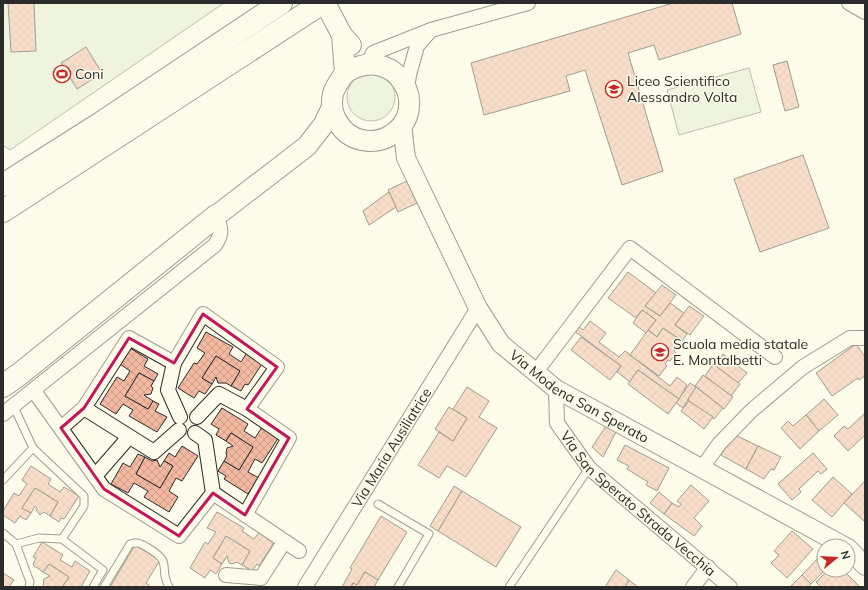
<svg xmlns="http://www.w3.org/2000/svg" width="868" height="590" font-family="Mulish,sans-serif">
  <defs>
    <pattern id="building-cross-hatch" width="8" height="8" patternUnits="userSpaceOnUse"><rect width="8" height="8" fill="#f2b8a0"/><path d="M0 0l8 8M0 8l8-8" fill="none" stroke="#d09e8a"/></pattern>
  </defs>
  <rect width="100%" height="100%" fill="#fdfbea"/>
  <!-- green -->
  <g fill="#deebd1" stroke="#74746e">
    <polygon points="3,3 224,3 10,150 3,145"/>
    <polygon points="749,68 761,112 679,135 667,90"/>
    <circle cx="371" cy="97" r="24"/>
  </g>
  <!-- building -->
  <g fill="url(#building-cross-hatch)" stroke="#2b2b2b">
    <polygon points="8,3 34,3 36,51 11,52"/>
    <polygon points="673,3 732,3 741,34 659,60 654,45 628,53 663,171 622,185 585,70 566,76 570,91 484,115 471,63"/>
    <polygon points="86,47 102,73 77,89 61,63"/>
    <polygon points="787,61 799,107 785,111 773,65"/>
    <polygon points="803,155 829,228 760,252 734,179"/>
    <polygon points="407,181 417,203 398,212 388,190"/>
    <polygon points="389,192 396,207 369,225 363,211"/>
    <polygon points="628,272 656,293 645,306 660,316 670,303 684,313 675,325 687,334 682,341 663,328 657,337 648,330 656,320 642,310 636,318 608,298"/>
    <polygon points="662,285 676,295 660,316 645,306"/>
    <polygon points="689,306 704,316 690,335 675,325"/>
    <polygon points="642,310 656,320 646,333 633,323"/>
    <polygon points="590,321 606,333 599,342 619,357 625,351 670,386 677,377 687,385 679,399 638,370 630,382 617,372 621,366 573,330 577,325 583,330"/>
    <polygon points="663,328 682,341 683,345 679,349 677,348 674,351 676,353 670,361 668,360 665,364 667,366 659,376 630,355 648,330 657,337"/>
    <polygon points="206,332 233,347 229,354 241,362 248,351 264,361 248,385 245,384 241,391 231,386 240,371 216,356 202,378 212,384 205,394 199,391 194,398 178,388 194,363 197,364 205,353 197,348"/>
    <polygon points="581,337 621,366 610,380 571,350"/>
    <polygon points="856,344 865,357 865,376 859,380 858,378 832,396 816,373"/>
    <polygon points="130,348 148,359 144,366 158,374 154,381 139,373 125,396 148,409 153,401 159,404 155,411 167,417 157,432 129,416 133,410 123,404 116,414 100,404 117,377 124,381 130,371 120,364"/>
    <polygon points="723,354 747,373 738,383 715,366"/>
    <polygon points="216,356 240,371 231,386 226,383 218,383 216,377 212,384 202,378"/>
    <polygon points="713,364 740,384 731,396 705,376"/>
    <polygon points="638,370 679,399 668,414 628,384"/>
    <polygon points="139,373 154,381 151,386 153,388 151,394 144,395 153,401 148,409 125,396"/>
    <polygon points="703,375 733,397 724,409 695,386"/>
    <polygon points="690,383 696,387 683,408 676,403"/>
    <polygon points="467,387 489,401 479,417 497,428 466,477 447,466 439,478 418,465 439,432 453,441 467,418 453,409"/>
    <polygon points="696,387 723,408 714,419 689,401 688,399"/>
    <polygon points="824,399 838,415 819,431 806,415"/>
    <polygon points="689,401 713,417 704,429 681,411"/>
    <polygon points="449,407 467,418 453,441 435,429"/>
    <polygon points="222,408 248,424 244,431 255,438 262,427 279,437 262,463 255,459 248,472 259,478 248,494 224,479 226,476 218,471 224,461 239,470 253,447 231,433 226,441 216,435 219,429 211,424"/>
    <polygon points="865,413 865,435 848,451 834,436 844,426 848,429"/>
    <polygon points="806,415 819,431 800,449 781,428 788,421 793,426"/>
    <polygon points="606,426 616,432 603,457 592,447"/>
    <polygon points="231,433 253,447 239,470 224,461 227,456 226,453 227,448 233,446 226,441"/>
    <polygon points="733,434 758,446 746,469 721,455"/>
    <polygon points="625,445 669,468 657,491 646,485 648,482 627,469 629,466 617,460"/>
    <polygon points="182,446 198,456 182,481 176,478 169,491 178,497 169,512 144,497 148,491 134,483 128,493 111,484 123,463 130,467 138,454 145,457 136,474 160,488 173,466 164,461 169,453 175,457"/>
    <polygon points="758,446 781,457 774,470 771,469 764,479 746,469"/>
    <polygon points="813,453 827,469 821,474 818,471 799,489 801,492 792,500 778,484"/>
    <polygon points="145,457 152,461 157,460 160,467 164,461 173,466 160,488 136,474"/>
    <polygon points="31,466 51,479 48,484 60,492 64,487 79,496 64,519 61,518 59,522 50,516 58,502 35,488 22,508 31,513 26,520 20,516 15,523 3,515 3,511 14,493 19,496 27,484 22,480"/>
    <polygon points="833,477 852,494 832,517 812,500"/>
    <polygon points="865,481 865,520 864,521 844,503"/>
    <polygon points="691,485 709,501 694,518 702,526 694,536 664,514 672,503 679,507 681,504 677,501"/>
    <polygon points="454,486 462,491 438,531 430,526"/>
    <polygon points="35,488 58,502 50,516 44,512 40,515 36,510 37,508 35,506 31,513 22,508"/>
    <polygon points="462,491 521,527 496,567 438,531"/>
    <polygon points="659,492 672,503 664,514 650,503"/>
    <polygon points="217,512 244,528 242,531 254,539 260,531 275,541 259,566 257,564 252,571 242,565 250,551 226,536 213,558 222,564 216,574 210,570 205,578 190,568 205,542 208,544 216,532 207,528"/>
    <polygon points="381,516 407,532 378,580 365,572 357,585 353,583 351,587 342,587 352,569 350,568"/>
    <polygon points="792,531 813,549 787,578 771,563 779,555 774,551"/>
    <polygon points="226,536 250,551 242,565 237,562 232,564 229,563 227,556 222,564 213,558"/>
    <polygon points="42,542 63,555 60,560 72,567 75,561 90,571 81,587 62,587 69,577 49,564 43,572 33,565 36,558 33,557"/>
    <polygon points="135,545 160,560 146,583 151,587 110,587"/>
    <polygon points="824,552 825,570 811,584 802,575"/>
    <polygon points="49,564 69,577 62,587 43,587 44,579 50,576 43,572"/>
    <polygon points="616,570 629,580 625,587 605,587"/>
    <polygon points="828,570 843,570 860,587 821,587 816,582"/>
    <polygon points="365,572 378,580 374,587 351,587 353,583 357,585"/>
    <polygon points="3,573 14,580 9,587 3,587"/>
    <polygon points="802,575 811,584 808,587 790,587"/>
    <polygon points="629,580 638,587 625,587"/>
  </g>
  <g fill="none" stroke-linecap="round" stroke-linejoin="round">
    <defs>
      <g id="service">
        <polyline points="14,407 33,448 84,496 84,506 62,539"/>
        <polyline points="3,480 33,448"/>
        <polyline points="378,504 429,534 398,587"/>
        <polyline points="3,533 16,544 30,582 29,587"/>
        <polyline points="16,544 39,538 62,539 103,570 93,587"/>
        <path d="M104,587L130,544C137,542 139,543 145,546C176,564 157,565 169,587"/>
        <polyline points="509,587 589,468"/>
      </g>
      <g id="minor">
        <polyline points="849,3 865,12"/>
        <polyline points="368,64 373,53 431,30 528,3"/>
        <polyline points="407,89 409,75 417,46 430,31"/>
        <polyline points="535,373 630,248 775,357"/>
        <path id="s1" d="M556,389L557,423L589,468L730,587"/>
        <polyline points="34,391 104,489 179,536 213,493 205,440 195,433"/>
        <polyline points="84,408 154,452 179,430"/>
        <path d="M3,414L215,245C223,233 221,228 216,216"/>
        <polyline points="180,417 168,390 174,363 203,314 277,367 247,409"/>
        <polyline points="197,417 219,394 247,409 289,438 245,515"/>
        <polyline points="61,428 84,408 129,338 174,363"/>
        <polyline points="702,468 719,444 751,411 803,367 850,338 865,338"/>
        <polyline points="95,476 129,437"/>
        <polyline points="213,493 299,551"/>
        <polyline points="226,575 261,578 284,542"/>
        <path id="s2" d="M305,587L478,308"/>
        <polyline points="693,587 708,567"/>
      </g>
      <g id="tertiary">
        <path id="s3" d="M402,125L406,158L478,308L501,344L556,389L844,546"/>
        <polyline points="848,548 865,566"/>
      </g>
      <g id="secondary">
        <polyline points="325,3 342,35 351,45"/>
        <path d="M342,35L345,73C340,80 335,86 333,94C328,114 342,136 362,140C372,142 382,141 391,135C433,109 396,41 345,73"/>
        <polyline points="216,216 307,146 324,124 332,107"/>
      </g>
      <g id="motorway">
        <polyline points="3,185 101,123 281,3"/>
        <polyline points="3,211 322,3"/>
        <polyline points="3,386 21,373 216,216"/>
      </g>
    </defs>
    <!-- service casing -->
    <use href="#service" stroke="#2b2b2b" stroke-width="9"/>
    <!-- minor casing -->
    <use href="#minor" stroke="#2b2b2b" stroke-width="16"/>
    <!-- tertiary casing -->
    <use href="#tertiary" stroke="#2b2b2b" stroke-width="20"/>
    <!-- secondary casing -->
    <use href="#secondary" stroke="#2b2b2b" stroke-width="22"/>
    <!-- motorway casing -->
    <use href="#motorway" stroke="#2b2b2b" stroke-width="24"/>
    <!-- service -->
    <use href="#service" stroke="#fdfbea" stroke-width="7"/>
    <!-- minor -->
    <use href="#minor" stroke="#fdfbea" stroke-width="14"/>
    <!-- tertiary -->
    <use href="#tertiary" stroke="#fdfbea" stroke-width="18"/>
    <!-- secondary -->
    <use href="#secondary" stroke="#fdfbea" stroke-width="20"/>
    <!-- motorway -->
    <use href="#motorway" stroke="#fdfbea" stroke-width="22"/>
  </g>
  <!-- marked area -->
  <path d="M0 0H868V590H0ZM203,314L277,367L247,409L289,438L245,515L213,493L179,536L104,489L61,428L84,408L129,338L174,363Z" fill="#fdfbea" fill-opacity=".55" fill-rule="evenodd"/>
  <path fill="none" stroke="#c2185b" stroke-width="3" stroke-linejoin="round" d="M203,314L277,367L247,409L289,438L245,515L213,493L179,536L104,489L61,428L84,408L129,338L174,363Z"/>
  <!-- icons -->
  <defs>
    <symbol id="stadium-ring" viewBox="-11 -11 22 22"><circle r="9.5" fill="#fdfbea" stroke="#c62828" stroke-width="1.5"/><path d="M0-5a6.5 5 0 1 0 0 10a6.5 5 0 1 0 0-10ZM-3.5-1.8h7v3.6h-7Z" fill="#c62828"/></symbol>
    <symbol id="university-ring" viewBox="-11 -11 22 22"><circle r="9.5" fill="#fdfbea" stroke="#c62828" stroke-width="1.5"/><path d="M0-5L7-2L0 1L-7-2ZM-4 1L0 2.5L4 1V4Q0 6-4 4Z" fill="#c62828"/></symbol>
    <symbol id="school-ring" viewBox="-11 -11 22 22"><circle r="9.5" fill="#fdfbea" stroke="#c62828" stroke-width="1.5"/><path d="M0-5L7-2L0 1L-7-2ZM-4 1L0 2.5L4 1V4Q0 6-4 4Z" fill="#c62828"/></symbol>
  </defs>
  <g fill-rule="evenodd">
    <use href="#stadium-ring" x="52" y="64" width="20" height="20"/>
    <use href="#university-ring" x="604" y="79" width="20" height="20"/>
    <use href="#school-ring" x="650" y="342" width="20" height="20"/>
  </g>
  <g text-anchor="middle" stroke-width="3" stroke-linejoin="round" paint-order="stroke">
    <!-- poi labels -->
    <g font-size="14" fill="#2b2b2b" stroke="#fdfbea" text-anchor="start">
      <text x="75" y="79">Coni</text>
      <text x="627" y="86">Liceo Scientifico<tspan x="627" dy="16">Alessandro Volta</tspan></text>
      <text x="673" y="349">Scuola media statale<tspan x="673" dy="16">E. Montalbetti</tspan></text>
    </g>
    <!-- street labels -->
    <g font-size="14" fill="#2b2b2b" stroke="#fdfbea">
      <text dy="5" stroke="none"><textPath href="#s3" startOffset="337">Via Modena San Sperato</textPath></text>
      <text dy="5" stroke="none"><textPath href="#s2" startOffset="164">Via Maria Ausiliatrice</textPath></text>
      <text dy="5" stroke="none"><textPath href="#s1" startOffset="149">Via San Sperato Strada Vecchia</textPath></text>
    </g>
  </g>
  <!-- border -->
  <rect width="868" height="590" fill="none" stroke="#2b2b2b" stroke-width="8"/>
  <!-- north arrow -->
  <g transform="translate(836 558) rotate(72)"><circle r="19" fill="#fdfbea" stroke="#a9a89e"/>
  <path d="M0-3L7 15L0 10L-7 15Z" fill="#c62828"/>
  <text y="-6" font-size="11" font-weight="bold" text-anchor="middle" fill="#2b2b2b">N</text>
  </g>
</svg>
